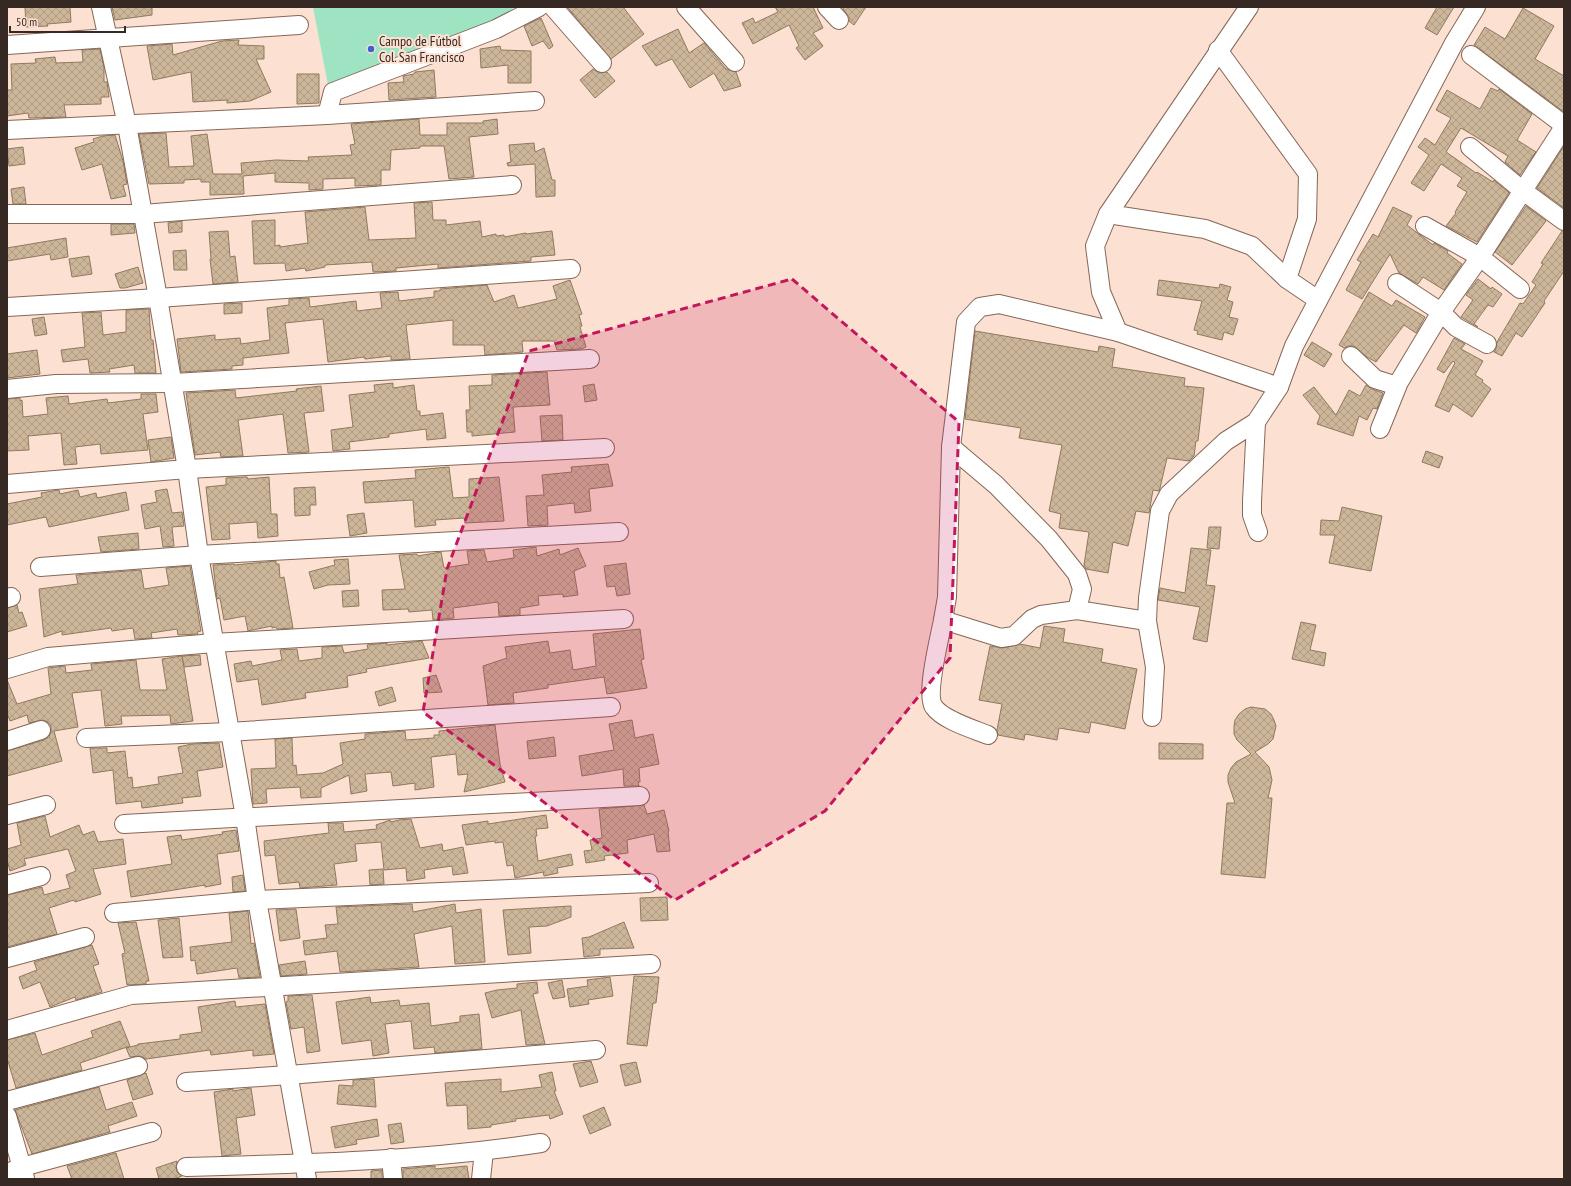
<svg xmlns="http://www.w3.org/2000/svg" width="1571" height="1186" font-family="'PT Sans Narrow',sans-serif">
  <defs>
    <pattern id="building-cross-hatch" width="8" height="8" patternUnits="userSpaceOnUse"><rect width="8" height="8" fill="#ccb699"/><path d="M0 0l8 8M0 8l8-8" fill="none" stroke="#b09c84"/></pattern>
  </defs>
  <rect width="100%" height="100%" fill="#fce0d1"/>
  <!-- pitch -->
  <polygon fill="#9ee3c2" points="313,7 512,7 514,13 328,85"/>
  <!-- building -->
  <g fill="url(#building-cross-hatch)" stroke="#8f7a5f">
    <polygon points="25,7 70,7 71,22 47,24 48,26 26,27"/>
    <polygon points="112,7 152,7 152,15 115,20"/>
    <polygon points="567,7 623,7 644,34 611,59"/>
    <polygon points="775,7 813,7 823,28 813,33 823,46 805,60 796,48 799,46 789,25 753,44 742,23 753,18 755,23 778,12"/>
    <polygon points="844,7 866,7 854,25 849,21 849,17 843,9"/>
    <polygon points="1437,7 1454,7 1437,35 1425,28"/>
    <polygon points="1523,8 1554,26 1535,59 1564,76 1564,112 1474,45 1485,27 1505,39"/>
    <polygon points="541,18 553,46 549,49 543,41 532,46 524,26"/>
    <polygon points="678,29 689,53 704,43 726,69 736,72 741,86 724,91 714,73 690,88 672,59 656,66 642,46"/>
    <polygon points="239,40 238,45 264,46 264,59 256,59 271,92 250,101 227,103 227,100 193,102 191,72 153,80 147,46 172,44 173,55 222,41"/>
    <polygon points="500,46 501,50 531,51 531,83 508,83 508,65 481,68 480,49"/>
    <polygon points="100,49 104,68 104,82 107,82 108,90 109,97 101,97 101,104 64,105 66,117 29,118 28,113 7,116 7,90 12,90 11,64 36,63 35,59 55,57 56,63 83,62 82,50"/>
    <polygon points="593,69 599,73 607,72 615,81 595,98 580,80"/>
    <polygon points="434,70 436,97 389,100 388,83 404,82 403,76 414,74 415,72"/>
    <polygon points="297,74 319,74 319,103 297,104"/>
    <polygon points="1491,88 1498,91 1499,89 1532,114 1517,140 1536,152 1520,175 1505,162 1508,156 1461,128 1446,152 1476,173 1477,172 1493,182 1494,180 1509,193 1477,242 1446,226 1456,213 1455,212 1467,192 1457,186 1462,178 1441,164 1424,191 1411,183 1429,155 1418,147 1425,138 1435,145 1451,118 1436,110 1447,90 1480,109"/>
    <polygon points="419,119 420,135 447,135 447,123 483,123 483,121 497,119 498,134 469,137 474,177 449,179 444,146 420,146 420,148 391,150 390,170 381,170 381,185 355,186 355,178 323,179 323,189 309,190 309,183 275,182 275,173 243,176 244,194 210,195 210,182 201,182 201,179 184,180 184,183 149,184 139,134 166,133 169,167 194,166 191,136 207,134 213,174 242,174 241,163 276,160 309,161 308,157 352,155 350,145 355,144 351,124"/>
    <polygon points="115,135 123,161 127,184 123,185 126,196 111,199 102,164 82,170 75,148 94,142 93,139 103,136"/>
    <polygon points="534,143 535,152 544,148 552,180 555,180 555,196 536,197 535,164 508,166 507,163 511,162 509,145"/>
    <polygon points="1564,146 1564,208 1537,188"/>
    <polygon points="23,147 25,164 9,166 7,149"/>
    <polygon points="24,187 26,204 13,204 11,189"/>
    <polygon points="432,202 433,220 446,220 446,225 480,221 482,237 496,234 496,236 504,235 504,237 526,233 526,234 552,231 555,255 531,257 531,261 438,268 438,264 396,268 396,271 373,272 372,262 325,265 325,267 306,271 305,268 286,271 285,263 254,264 252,221 275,220 275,246 280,245 280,247 308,243 305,212 365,207 369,240 416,238 414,203"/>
    <polygon points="1526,206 1546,221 1512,265 1495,252"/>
    <polygon points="1393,207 1412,216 1407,225 1433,245 1434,243 1448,251 1447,253 1462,264 1444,290 1423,277 1418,284 1399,273 1390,254 1362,299 1346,290 1361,262 1357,260 1373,234 1378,237"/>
    <polygon points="182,221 182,232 169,233 168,223"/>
    <polygon points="111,224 134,224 135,233 111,235"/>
    <polygon points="228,231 230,257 235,256 238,282 213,284 210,259 211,259 209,232"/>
    <polygon points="1562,231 1564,231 1564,271 1544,301 1545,303 1522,337 1516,333 1502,356 1494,352 1496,349 1497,342 1520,303 1523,304 1536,285 1532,282 1543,264 1541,263"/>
    <polygon points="66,238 68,257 51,260 50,254 7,261 7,248"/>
    <polygon points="186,250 187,270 174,270 173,251"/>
    <polygon points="89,256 92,274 72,277 69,259"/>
    <polygon points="138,267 143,283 125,288 120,288 115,274"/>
    <polygon points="1478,279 1491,289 1492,287 1502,294 1493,307 1488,305 1474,324 1478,327 1461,317 1473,300 1466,295"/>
    <polygon points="570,280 582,314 579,315 582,326 580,327 586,347 581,349 557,350 554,341 522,341 523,352 485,355 484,345 453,345 453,320 406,325 410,359 391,360 391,356 365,359 364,357 328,362 323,319 285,323 289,353 243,358 243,365 232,366 232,369 181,372 177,339 215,335 215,340 240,338 241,344 270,340 267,308 289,305 289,299 309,298 310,307 356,301 357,311 382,308 380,293 398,292 399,301 434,297 434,291 440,291 440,289 487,285 494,302 514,295 518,308 557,299 553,286"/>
    <polygon points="1159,280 1219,288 1220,284 1231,287 1227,300 1233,302 1229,317 1238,319 1233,335 1224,332 1222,340 1197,334 1198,331 1194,330 1202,301 1157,295"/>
    <polygon points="1369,292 1392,306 1396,300 1425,317 1416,333 1404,325 1376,362 1367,357 1354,346 1348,346 1344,348 1339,345"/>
    <polygon points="242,303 242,313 224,314 224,304"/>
    <polygon points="149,309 151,340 153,340 156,373 135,373 134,365 109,369 110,372 90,373 88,359 63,362 61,350 85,347 82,313 101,312 103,335 126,332 126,310"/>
    <polygon points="44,317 47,334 35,336 32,319"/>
    <polygon points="975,331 1098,352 1099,346 1115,349 1112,367 1185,378 1184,386 1204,388 1198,441 1196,441 1194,456 1189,461 1167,458 1160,488 1159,491 1153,490 1149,513 1136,511 1128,546 1113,542 1108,573 1086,569 1084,565 1089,532 1059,528 1061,514 1049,511 1062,445 1019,438 1021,428 965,419"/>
    <polygon points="1454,338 1465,344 1461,349 1483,361 1475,375 1483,380 1482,382 1491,389 1472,417 1453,404 1449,412 1435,406 1448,376 1455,363 1453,361 1444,373 1437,369"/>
    <polygon points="1312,342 1332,354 1324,367 1304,355"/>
    <polygon points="37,350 40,374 7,378 7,354"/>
    <polygon points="547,372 550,405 513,407 515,432 472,436 472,432 467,432 466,410 470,410 469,386 492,385 492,375"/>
    <polygon points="393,383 393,388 414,385 417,411 420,411 420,416 443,413 446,438 427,440 426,429 389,434 389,437 349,442 350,449 333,451 331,430 353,427 349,395 375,392 374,385"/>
    <polygon points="594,384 597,400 585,402 583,386"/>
    <polygon points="1366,385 1372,389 1383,393 1377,409 1373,408 1367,420 1359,416 1353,436 1317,424 1320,416 1303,395 1314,387 1336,415 1349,390 1360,396"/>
    <polygon points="321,386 324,411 304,413 309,452 288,453 283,414 238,420 243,456 221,457 220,452 195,455 186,393 235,390 236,398 297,391 296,389"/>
    <polygon points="141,394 156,394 158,412 143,414 148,450 101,454 100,444 75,447 77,464 64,465 61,433 28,436 29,450 7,451 7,399 20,398 20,401 22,400 23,417 48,414 46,398 68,396 69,404 107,399 108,403 141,399"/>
    <polygon points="562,415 563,440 542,441 540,416"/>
    <polygon points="171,437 174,458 151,462 148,440"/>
    <polygon points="1426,451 1443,457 1439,468 1422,462"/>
    <polygon points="608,464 613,486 589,489 591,511 575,513 574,503 547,506 548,525 528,526 526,496 544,495 542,475 572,472 571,467"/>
    <polygon points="449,467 453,498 469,497 469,479 499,477 504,521 465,523 464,518 435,520 436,525 415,527 413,500 365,503 363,482 416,478 415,470"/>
    <polygon points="245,477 247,477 248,479 269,477 271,514 277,514 278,536 258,538 257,522 229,524 230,539 212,540 206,487 226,485 226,478"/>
    <polygon points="315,487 316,505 310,505 310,515 295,516 294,488"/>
    <polygon points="167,489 172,513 182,512 184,526 172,527 174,546 163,547 160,526 145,529 141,505 157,502 155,491"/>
    <polygon points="59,490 60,494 78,490 80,497 96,493 97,498 126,492 129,510 49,527 46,517 7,525 7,504 42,497 41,493"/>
    <polygon points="1342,507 1382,516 1371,571 1329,563 1335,535 1320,535 1321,520 1339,521"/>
    <polygon points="364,513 367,533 350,536 347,515"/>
    <polygon points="1209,527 1221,527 1219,549 1207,548"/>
    <polygon points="138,533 139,549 101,552 98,537"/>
    <polygon points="536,547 537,556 559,549 560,555 578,548 586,566 574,571 578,595 563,597 563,594 538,596 539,605 520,608 520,615 499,616 498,602 453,608 454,618 433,620 432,610 409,612 408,609 383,610 382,590 405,589 399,555 417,554 418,556 441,552 444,568 469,564 467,551 484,550 487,562 514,558 513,550"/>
    <polygon points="1191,548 1211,550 1206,585 1215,586 1207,642 1193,639 1200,607 1158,600 1160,588 1185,593"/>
    <polygon points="348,559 350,584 328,585 314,589 309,572 335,565 334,560"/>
    <polygon points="276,561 276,564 279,564 280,578 284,577 293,628 277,629 276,627 272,628 272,626 248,631 245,616 224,620 220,598 217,599 213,565 234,564 235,565"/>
    <polygon points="626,563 630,594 617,596 615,586 607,587 604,566"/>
    <polygon points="190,566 201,631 197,632 198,634 178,635 177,629 151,633 152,638 135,639 133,628 112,631 111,628 62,635 62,631 44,637 39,589 78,584 76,575 141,570 144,589 169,585 166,568"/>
    <polygon points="358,590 359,606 343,607 342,591"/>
    <polygon points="17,605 19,613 22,612 27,626 7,632 7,608"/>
    <polygon points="1301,622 1316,625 1310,650 1326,653 1324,666 1292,659"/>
    <polygon points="1044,626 1065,629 1063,642 1103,649 1101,662 1137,669 1125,729 1091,722 1089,733 1059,728 1057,740 1025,734 1024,740 998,735 997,730 1002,704 979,700 990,646 1003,648 1020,644 1040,648"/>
    <polygon points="640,629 644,659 641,660 647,688 607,694 604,677 548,685 548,688 513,693 514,703 488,705 483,666 507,658 505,647 548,641 550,653 570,650 573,670 596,666 593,634"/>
    <polygon points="422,641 429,658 366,669 367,672 347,676 348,687 305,693 306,698 262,705 258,679 237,682 234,664 251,661 252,666 282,660 280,650 297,649 299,661 322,658 322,647 342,646 344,653 368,649 367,645 387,643 387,645"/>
    <polygon points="200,655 201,665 184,667 182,656"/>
    <polygon points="182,656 193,721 171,724 170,715 121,716 122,724 105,726 101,690 72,693 78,727 54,731 62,761 7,776 7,751 44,740 49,737 51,732 51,726 48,722 43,720 29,723 27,715 10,721 7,713 7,680 17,704 51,694 48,668 65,666 66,673 92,670 91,664 136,660 140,690 167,690 162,659"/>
    <polygon points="436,675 442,692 424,693 423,678"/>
    <polygon points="392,687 396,701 379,706 375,692"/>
    <polygon points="1251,707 1265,709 1271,714 1274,720 1276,726 1273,739 1268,744 1255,752 1269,767 1272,780 1268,798 1272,798 1265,878 1221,874 1227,803 1235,803 1228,782 1228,775 1231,768 1236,762 1251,754 1237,740 1234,734 1234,726 1235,720 1239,714 1245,709"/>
    <polygon points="632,720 635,738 653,734 659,764 639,768 640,782 638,782 639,786 624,786 623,769 582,776 579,756 614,750 609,724"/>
    <polygon points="495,725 500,764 505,782 464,792 468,774 458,775 456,754 431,757 434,787 415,790 415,783 393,786 391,772 365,774 367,791 351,794 349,775 321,788 321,797 301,798 300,787 266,789 267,803 253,804 251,769 276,768 275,739 292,738 293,766 296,765 297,775 323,773 343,764 340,743 365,739 365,734 405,731 406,740 434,738 434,735 439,735 439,731"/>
    <polygon points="554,737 556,756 529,759 527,741"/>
    <polygon points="219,743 223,767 197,771 201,796 182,798 183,803 142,808 141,801 116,804 113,770 93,773 90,748 107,748 107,753 125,751 128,778 132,777 133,788 159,784 158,777 183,773 178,747 192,744"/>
    <polygon points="1159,743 1203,744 1203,759 1159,759"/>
    <polygon points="644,805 647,814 664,810 669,831 668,831 670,851 657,852 654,834 627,840 628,853 604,856 605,860 586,863 584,851 592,850 590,840 602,838 599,809"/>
    <polygon points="546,815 548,828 536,829 537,836 535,836 538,861 571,854 573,865 557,868 558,873 544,876 543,872 515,878 513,865 507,866 503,842 495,843 495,841 466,845 462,825 488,821 488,824"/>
    <polygon points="45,816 50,837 79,825 83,835 94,831 98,842 123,839 126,864 93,869 101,894 75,902 74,900 49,908 57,934 7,947 7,895 42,887 44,895 70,888 66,875 76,871 68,849 24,859 26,865 10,871 7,860 7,849 21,845 17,823"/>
    <polygon points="411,819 420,848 442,844 443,851 463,847 468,873 453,875 452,866 424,870 425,878 407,881 406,868 384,870 381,842 355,844 357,861 334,864 337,885 300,888 299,882 279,884 275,855 265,856 264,841 329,833 328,823 343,823 344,832 377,829 376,825 390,820 391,822 399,820"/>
    <polygon points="236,830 239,851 217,854 221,884 205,887 205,885 131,897 127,871 172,864 167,837 181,835 182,840 223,834 222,832"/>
    <polygon points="383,869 384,884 370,885 369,870"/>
    <polygon points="243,875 245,891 233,892 232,877"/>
    <polygon points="667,897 668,920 641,921 640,898"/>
    <polygon points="412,904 413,912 455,904 456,913 481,909 485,962 455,964 452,926 414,934 419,967 340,972 337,951 305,955 303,941 327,938 325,925 338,924 336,907"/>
    <polygon points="571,906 571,917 547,926 529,927 531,953 508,955 503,910"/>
    <polygon points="296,909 300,938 280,941 276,910"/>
    <polygon points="248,911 251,944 254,943 260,977 239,978 237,968 197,974 195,960 191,961 190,947 232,942 229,913"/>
    <polygon points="179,918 183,957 163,958 158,920"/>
    <polygon points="136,922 149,981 146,981 146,984 127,985 122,954 125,953 118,923"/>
    <polygon points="624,922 634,948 600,949 600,955 584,957 582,938 589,937"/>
    <polygon points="92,945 99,964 93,966 102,992 76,1000 75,997 50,1007 40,982 23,989 19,977 37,970 34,962"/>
    <polygon points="305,961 307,974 281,976 279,965"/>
    <polygon points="634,976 659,977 656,1003 653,1003 647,1046 627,1044"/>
    <polygon points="610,977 613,996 588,1000 589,1004 570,1007 567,989 588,986 587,980"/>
    <polygon points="562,980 565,997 553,999 548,983"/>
    <polygon points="537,982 538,993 533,994 545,1044 526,1045 521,1010 492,1018 485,993 497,990 517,988 517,984"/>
    <polygon points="312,995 320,1051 307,1053 304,1027 291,1029 286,1002 288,1001 288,996"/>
    <polygon points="370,997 371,1003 399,1000 400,1006 429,1003 431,1026 460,1022 460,1016 479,1014 482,1049 435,1053 434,1047 414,1049 411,1021 385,1024 389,1053 373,1056 371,1040 342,1044 336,1002"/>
    <polygon points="235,1001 236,1007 265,1004 274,1054 253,1056 253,1050 211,1055 210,1050 146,1059 140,1056 130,1057 126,1048 138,1045 138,1044 180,1039 180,1035 202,1032 198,1007"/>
    <polygon points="120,1021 130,1046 80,1063 82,1070 16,1088 7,1058 7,1040 35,1033 42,1055 93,1037 91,1031"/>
    <polygon points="591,1061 598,1082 580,1087 573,1064"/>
    <polygon points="636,1062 641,1082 625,1086 620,1065"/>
    <polygon points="552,1072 556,1091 554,1091 563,1114 550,1119 549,1115 515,1119 516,1121 491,1125 491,1127 468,1129 467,1105 447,1106 445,1083 501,1079 501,1092 542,1087 539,1075"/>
    <polygon points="146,1073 153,1094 133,1100 127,1080"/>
    <polygon points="374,1079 376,1107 337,1104 339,1085 353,1086 353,1080"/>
    <polygon points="99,1087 106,1110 132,1102 137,1116 108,1126 110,1132 32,1154 15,1110"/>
    <polygon points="251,1088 255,1115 236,1118 241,1154 222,1156 214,1092 233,1089 233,1091"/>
    <polygon points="604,1107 611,1125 590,1134 583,1116"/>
    <polygon points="377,1119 379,1136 356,1140 357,1144 335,1148 331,1127"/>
    <polygon points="401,1123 404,1142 391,1144 388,1125"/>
    <polygon points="116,1153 124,1179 72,1179 67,1166"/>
    <polygon points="177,1161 176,1167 177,1172 182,1176 174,1179 159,1179 156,1168"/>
    <polygon points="435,1166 435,1169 467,1166 469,1179 403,1179 403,1169"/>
    <polygon points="382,1170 382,1179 371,1179 371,1171"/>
  </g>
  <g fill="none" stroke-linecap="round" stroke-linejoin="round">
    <defs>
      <g id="minor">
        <polyline points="101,7 127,125 158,298 187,469 199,555 245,817 257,900 307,1179"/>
        <polyline points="553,7 602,63"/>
        <polyline points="686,7 735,62"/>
        <polyline points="827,7 839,20"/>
        <polyline points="7,45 299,25"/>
        <polyline points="1218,50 1308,174 1307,219 1287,279 1318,300"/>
        <polyline points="1471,55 1564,125"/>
        <polyline points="327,115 333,92 496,29 539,7"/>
        <polyline points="7,130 327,115 535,101"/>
        <polyline points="1470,147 1522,190 1564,221"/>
        <polyline points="7,214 143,214 512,185"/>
        <polyline points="1108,214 1205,229 1252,246 1287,279"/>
        <polyline points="1425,226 1480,257 1520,289"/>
        <polyline points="1397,283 1441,312 1456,327 1487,344"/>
        <polyline points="7,307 158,298 571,269"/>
        <polyline points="1118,332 1101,292 1095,246 1108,214 1249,7"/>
        <polyline points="1351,356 1375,379 1397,386"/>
        <polyline points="7,389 56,384 173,383 590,359"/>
        <polyline points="1256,422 1252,501 1252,515 1258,532"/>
        <polyline points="1380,429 1399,382 1441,312 1480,257 1564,127"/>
        <polyline points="951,447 996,485 1049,539 1077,574 1082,589 1077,610 1147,621"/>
        <polyline points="7,484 187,469 605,448"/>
        <polyline points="40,567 199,555 619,532"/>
        <polyline points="7,598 11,597"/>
        <polyline points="1077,610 1041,615 1032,619 1014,636 1001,638 943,620 947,597 951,447 966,322 980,307 999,304 1118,332 1279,387"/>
        <path d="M943,620C940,636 925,695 934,707C943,720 973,729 988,735"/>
        <polyline points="7,669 48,657 214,643 624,619"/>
        <polyline points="1152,717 1155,667 1147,621 1148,598 1160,511 1169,494 1226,441 1256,422 1279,387 1294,346 1454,43 1476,7"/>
        <polyline points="86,738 229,732 611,707"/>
        <polyline points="7,741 41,730"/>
        <polyline points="7,815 46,805"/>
        <polyline points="124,824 640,796"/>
        <polyline points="7,885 41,876"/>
        <polyline points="114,913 257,900 649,883"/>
        <polyline points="7,958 85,937"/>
        <polyline points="7,1030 131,995 651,964"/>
        <polyline points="186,1082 289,1075 596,1050"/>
        <polyline points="7,1101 138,1066"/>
        <polyline points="7,1116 25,1178"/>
        <polyline points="391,1158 393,1179"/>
        <path d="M186,1167C304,1164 423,1161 541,1143"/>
        <polyline points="7,1173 22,1167 152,1132"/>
        <polyline points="481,1179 484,1151"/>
      </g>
    </defs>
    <!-- minor casing -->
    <use href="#minor" stroke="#866757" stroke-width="20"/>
    <!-- minor -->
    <use href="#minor" stroke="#fff" stroke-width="18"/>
  </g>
  <!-- marked area -->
  <path fill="#c2185b" fill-opacity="0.2" stroke="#c2185b" stroke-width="3" stroke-dasharray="8 5" stroke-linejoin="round" d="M792,279L959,422L950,658L825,811L675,900L423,712L447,569L529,351Z"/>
  <!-- markers -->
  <circle fill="#3c62d3" stroke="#fce0d1" stroke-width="1.5" cx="371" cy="49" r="4"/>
  <g text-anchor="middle" stroke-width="4" stroke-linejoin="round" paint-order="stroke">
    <!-- poi labels -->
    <g font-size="14" fill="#362822" stroke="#fce0d1" text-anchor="start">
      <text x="379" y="46">Campo de Fútbol<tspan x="379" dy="16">Col. San Francisco</tspan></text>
    </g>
  </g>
  <!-- border -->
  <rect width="1571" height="1186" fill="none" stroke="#362822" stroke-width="16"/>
  <!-- scale -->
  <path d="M10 26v6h115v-6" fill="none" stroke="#362822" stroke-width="2"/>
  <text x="16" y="26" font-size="12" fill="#362822" stroke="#fce0d1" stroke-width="3" paint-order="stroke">50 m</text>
</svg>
